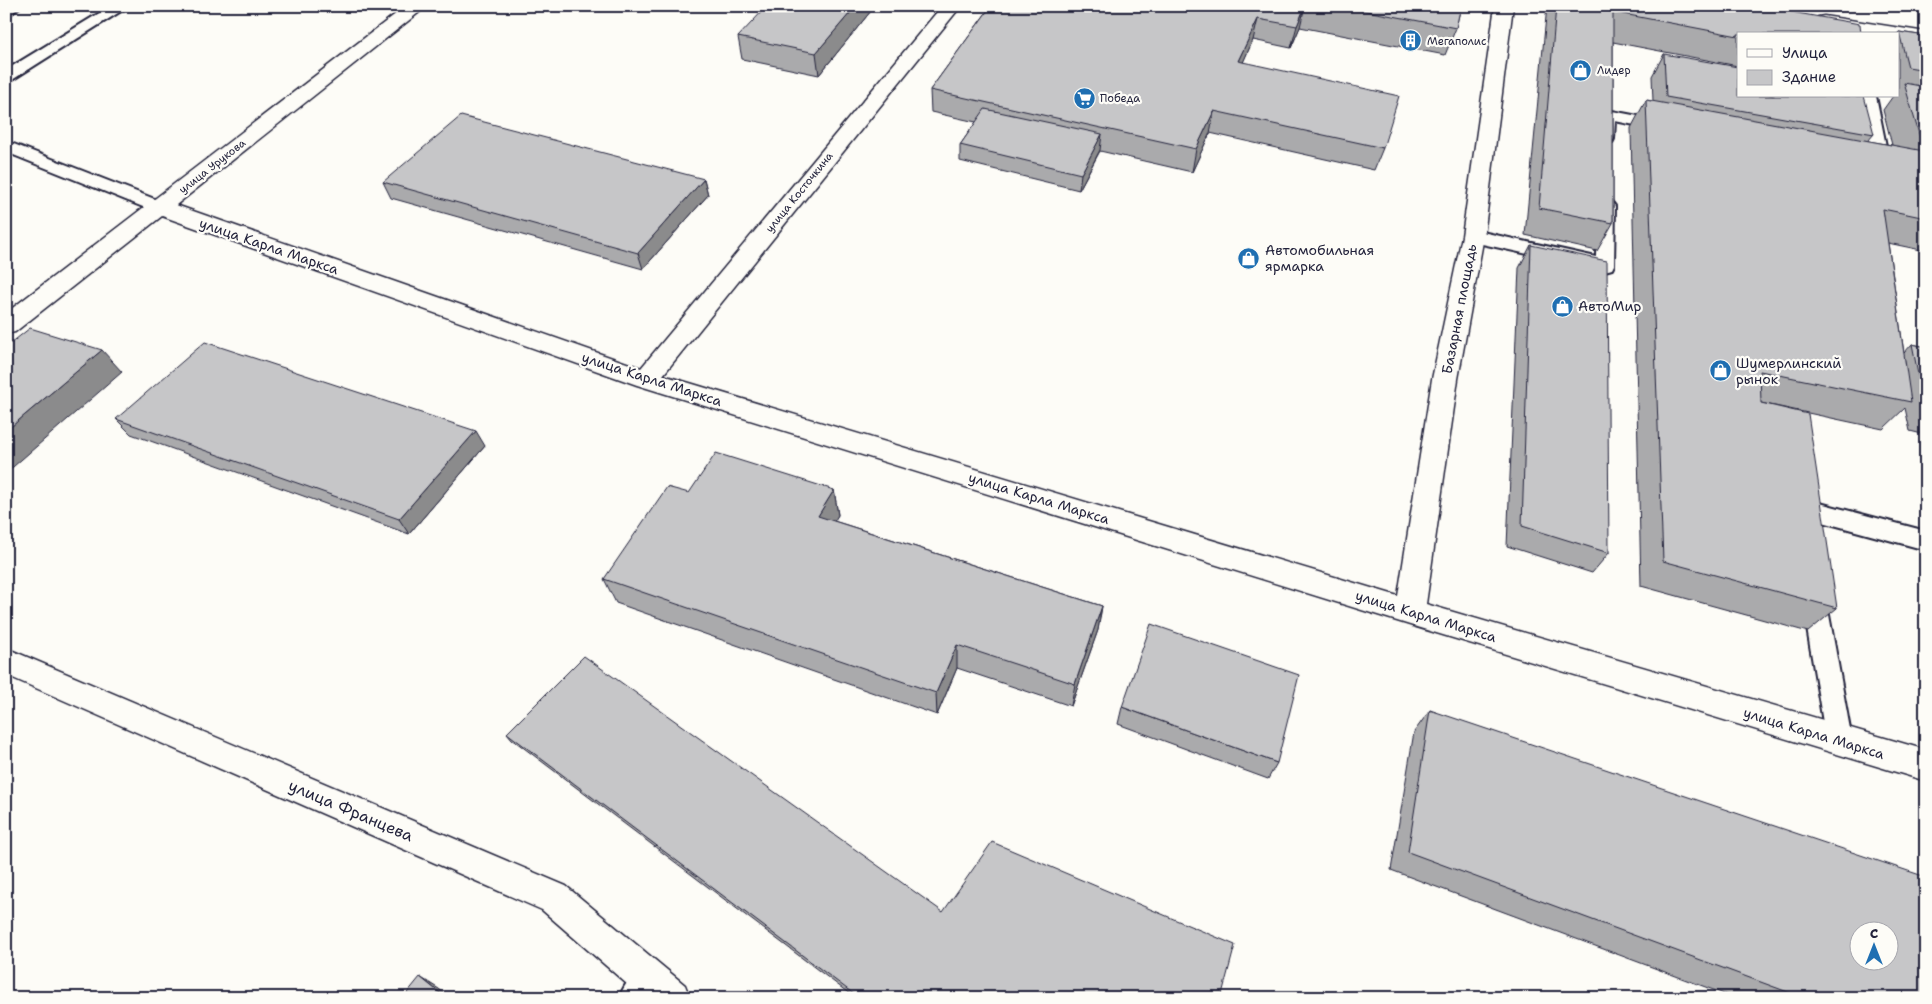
<svg xmlns="http://www.w3.org/2000/svg" width="1932" height="1004" font-family="'Shantell Sans',sans-serif">
  <rect width="100%" height="100%" fill="#fdfcf7"/>
  <filter id="ink" filterUnits="userSpaceOnUse"><feTurbulence type="fractalNoise" baseFrequency=".02" numOctaves="2"/><feDisplacementMap in="SourceGraphic" scale="10" xChannelSelector="R" yChannelSelector="G"/><feConvolveMatrix kernelMatrix="1 2 1 2 8 2 1 2 1" color-interpolation-filters="sRGB"/></filter>
  <g filter="url(#ink)">
    <g fill="none" stroke-linecap="round" stroke-linejoin="round">
      <defs>
        <g id="lane">
          <polygon points="6,6 21,6 11,14 6,15"/>
          <polygon points="111,6 129,6 12,80 6,82 6,70"/>
          <path d="M1860,96H1876L1890,166L1887,170C1880,172 1871,171 1866,164L1871,160Z"/>
          <path d="M1607,110L1664,121L1670,122L1672,126L1670,130L1664,131L1615,121L1614,139L1612,143H1600C1596,136 1597,119 1601,112Z"/>
          <polygon points="6,141 165,203 168,207 165,211 159,213 153,211 6,152"/>
          <polygon points="1606,200 1612,202 1615,206 1614,265 1612,269 1605,271 1473,242 1467,240 1464,236 1467,232 1473,230 1596,257 1597,206 1600,202"/>
          <polygon points="1797,497 1926,531 1926,550 1804,517 1798,519 1790,516 1786,506 1789,500"/>
          <polygon points="1813,583 1821,586 1825,593 1852,740 1848,749 1839,752 1830,749 1826,740 1801,593 1805,586"/>
          <path d="M649,964L660,968L664,979L653,998H619C625,983 634,970 649,964Z"/>
        </g>
        <g id="street">
          <polygon points="406,6 427,6 176,205 641,368 942,6 961,6 663,375 1398,596 1432,379 1462,236 1495,6 1513,6 1484,236 1458,379 1426,604 1926,750 1926,781 1410,625 637,385 162,216 15,332 6,334 6,313"/>
          <polygon points="6,648 566,886 685,985 690,998 643,998 542,910 6,675"/>
        </g>
        <polygon id="secondary" points="1824,16 1926,32 1926,44 1898,39 1898,34 1868,34 1818,25 1815,21 1818,17"/>
      </defs>
      <!-- lane casing -->
      <use href="#lane" stroke="#22223b" stroke-width="4"/>
      <!-- street casing -->
      <use href="#street" stroke="#22223b" stroke-width="3"/>
      <!-- secondary casing -->
      <use href="#secondary" stroke="#22223b" stroke-width="3"/>
      <!-- lane -->
      <use href="#lane" fill="#fdfcf7" fill-rule="evenodd"/>
      <!-- street -->
      <use href="#street" fill="#fdfcf7" fill-rule="evenodd"/>
      <!-- secondary -->
      <use href="#secondary" fill="#fdfcf7" fill-rule="evenodd"/>
    </g>
    <!-- wall -->
    <g fill="#aaaaac" stroke="#22223b">
      <polygon points="875,6 819,75 742,59 738,37"/>
      <polygon points="991,6 1461,6 1456,28 1445,55 1300,27 1291,48 1253,40 1243,62 1383,148 1374,170 1210,133 1192,172 1100,151 1079,190 960,161 960,145 976,122 931,112 930,90"/>
      <polygon points="1547,6 1757,6 1738,34 1738,66 1613,42 1613,223 1597,251 1525,235"/>
      <polygon points="1899,32 1926,36 1926,251 1888,243 1904,353 1912,344 1926,347 1926,435 1910,431 1905,408 1883,429 1761,403 1837,608 1808,632 1641,586 1631,128 1646,100 1653,101 1652,76 1664,54 1874,134 1868,141 1892,145 1883,110 1893,96 1898,96 1898,34 1897,34"/>
      <polygon points="704,179 708,195 643,269 391,198 383,182"/>
      <polygon points="1531,245 1609,553 1592,573 1507,546 1519,268"/>
      <polygon points="116,419 485,446 409,534 131,434"/>
      <polygon points="834,490 838,515 834,521 1102,606 1098,630 1071,706 957,668 937,715 616,603 604,579 689,493"/>
      <polygon points="1122,707 1277,763 1268,779 1118,724"/>
      <polygon points="1430,710 1926,998 1735,998 1391,870 1414,732"/>
      <polygon points="507,733 943,912 1221,998 855,998 512,739"/>
    </g>
    <!-- shaded-wall -->
    <g fill="#8b8b8c" stroke="#22223b">
      <polygon points="856,6 875,6 819,75 816,53"/>
      <polygon points="1305,6 1300,27 1291,48 1297,26"/>
      <polygon points="1258,19 1253,40 1234,83 1238,61"/>
      <polygon points="1214,111 1210,133 1192,172 1196,149"/>
      <polygon points="1102,134 1100,150 1079,190 1081,174"/>
      <polygon points="704,179 708,195 643,269 638,253"/>
      <polygon points="102,350 122,372 6,473 6,431"/>
      <polygon points="476,431 485,446 409,534 399,519"/>
      <polygon points="834,490 838,515 823,541 818,516"/>
      <polygon points="1102,606 1098,630 1071,706 1075,684"/>
      <polygon points="957,645 957,668 937,715 936,693"/>
      <polygon points="420,977 439,989 450,998 446,998"/>
    </g>
    <!-- building -->
    <g fill="#c6c6c8" stroke="#22223b" fill-rule="evenodd">
      <polygon points="767,6 856,6 816,53 738,37"/>
      <polygon points="991,6 1305,6 1297,26 1258,19 1238,61 1399,96 1383,148 1214,111 1196,149 930,90"/>
      <polygon points="1340,6 1461,6 1456,28"/>
      <polygon points="1556,6 1757,6 1860,24 1861,34 1738,34 1738,36 1613,12 1613,223 1539,208"/>
      <polygon points="1899,32 1926,36 1926,70 1908,67"/>
      <polygon points="1664,54 1738,67 1738,96 1864,96 1874,134 1666,97"/>
      <polygon points="1904,83 1926,87 1926,218 1883,209 1911,402 1760,371 1761,403 1808,414 1837,608 1663,561 1646,100 1924,151"/>
      <polygon points="985,109 1102,134 1081,174 960,145"/>
      <polygon points="461,116 704,179 638,253 383,182"/>
      <polygon points="1531,245 1607,261 1609,553 1522,526"/>
      <polygon points="30,328 102,350 6,431 6,347"/>
      <polygon points="205,342 476,431 399,519 116,419"/>
      <polygon points="1912,344 1926,347 1926,415"/>
      <polygon points="716,453 834,490 818,516 1102,606 1075,684 957,645 936,693 604,579 667,487 689,493"/>
      <polygon points="1151,624 1299,675 1277,763 1122,707"/>
      <polygon points="584,656 943,912 992,842 1235,945 1221,998 859,998 507,733"/>
      <path d="M1430,710L1926,877V998H1804L1408,852ZM1860,932H1890V962H1860Z"/>
      <polygon points="420,977 446,998 403,998"/>
    </g>
  </g>
  <!-- icons -->
  <defs>
    <symbol id="building-disc" viewBox="-11 -11 22 22"><circle r="9.5" fill="#1f6fb2" stroke="#fdfcf7"/><path d="M-4-6H4V6H1V3H-1V6H-4ZM-2.5-4.3h1.7v1.8h-1.7ZM.8-4.3h1.7v1.8H.8ZM-2.5-1h1.7V.8h-1.7ZM.8-1h1.7V.8H.8Z" fill="#fff"/></symbol>
    <symbol id="shop-disc" viewBox="-11 -11 22 22"><circle r="9.5" fill="#1f6fb2" stroke="#fdfcf7"/><path d="M-5-2.5h2.3a2.7 3.5 0 0 1 5.4 0H5L5.5 6h-11ZM-1.5-2.5h3a1.5 2.3 0 0 0-3 0Z" fill="#fff"/></symbol>
    <symbol id="supermarket-disc" viewBox="-11 -11 22 22"><circle r="9.5" fill="#1f6fb2" stroke="#fdfcf7"/><path d="M-6-5.5h2.5l.6 2H6L4.5 2H-2.5L-4.4-4H-6ZM-1.5 3.2a1.3 1.3 0 1 0 .1 0ZM3 3.2a1.3 1.3 0 1 0 .1 0Z" fill="#fff"/></symbol>
  </defs>
  <g fill-rule="evenodd">
    <use href="#building-disc" x="1398" y="28" width="25" height="25"/>
    <use href="#shop-disc" x="1568" y="58" width="25" height="25"/>
    <use href="#supermarket-disc" x="1072" y="86" width="25" height="25"/>
    <use href="#shop-disc" x="1236" y="246" width="25" height="25"/>
    <use href="#shop-disc" x="1550" y="294" width="25" height="25"/>
    <use href="#shop-disc" x="1708" y="358" width="25" height="25"/>
  </g>
  <g text-anchor="middle" stroke-width="4.5" stroke-linejoin="round" paint-order="stroke">
    <!-- far-poi labels -->
    <g font-size="11" fill="#22223b" stroke="#fdfcf7" text-anchor="start">
      <text x="1427" y="45">Мегаполис</text>
      <text x="1597" y="74">Лидер</text>
      <text x="1100" y="102">Победа</text>
    </g>
    <!-- far-street labels -->
    <g font-size="11" fill="#22223b" stroke="#fdfcf7">
      <text transform="translate(212 166) rotate(-38)" y="4">улица Урукова</text>
      <text transform="translate(799 192) rotate(-51)" y="4">улица Косточкина</text>
    </g>
    <!-- street labels -->
    <g font-size="14" fill="#22223b" stroke="#fdfcf7">
      <text transform="translate(269 246) rotate(19)" y="5">улица Карла Маркса</text>
      <text transform="translate(1459 309) rotate(-79)" y="5">Базарная площадь</text>
      <text transform="translate(652 379) rotate(18)" y="5">улица Карла Маркса</text>
      <text transform="translate(1039 498) rotate(17)" y="5">улица Карла Маркса</text>
      <text transform="translate(1426 616) rotate(17)" y="5">улица Карла Маркса</text>
      <text transform="translate(1814 733) rotate(17)" y="5">улица Карла Маркса</text>
    </g>
    <!-- poi labels -->
    <g font-size="14" fill="#22223b" stroke="#fdfcf7" text-anchor="start">
      <text x="1265" y="255">Автомобильная<tspan x="1265" dy="16">ярмарка</tspan></text>
      <text x="1578" y="311">АвтоМир</text>
      <text x="1736" y="368">Шумерлинский<tspan x="1736" dy="16">рынок</tspan></text>
    </g>
    <!-- near-street labels -->
    <g font-size="16" fill="#22223b" stroke="#fdfcf7">
      <text transform="translate(351 810) rotate(23)" y="6">улица Францева</text>
    </g>
  </g>
  <!-- margin -->
  <rect width="1932" height="1004" fill="none" stroke="#fdfcf7" stroke-width="25"/>
  <rect x="12" y="12" width="1907" height="979" fill="none" stroke="#22223b" stroke-width="2" filter="url(#ink)"/>
  <!-- legend -->
  <rect x="1737" y="32" width="162" height="65" fill="#fdfcf7" stroke="#a5a5ac"/>
  <rect x="1747" y="49" width="25" height="8" fill="#fdfcf7" stroke="#a5a5ac"/>
  <text x="1782" y="58" font-size="15" fill="#22223b">Улица</text>
  <rect x="1747" y="70" width="25" height="15" fill="#c6c6c8" stroke="#a5a5ac"/>
  <text x="1782" y="82" font-size="15" fill="#22223b">Здание</text>
  <!-- north arrow -->
  <g transform="translate(1874 946)"><circle r="24" fill="#fdfcf7" stroke="#a5a5ac"/>
  <path d="M0-4L9 19L0 12L-9 19Z" fill="#1f6fb2"/>
  <text y="-8" font-size="14" font-weight="bold" text-anchor="middle" fill="#22223b">С</text>
  </g>
</svg>
